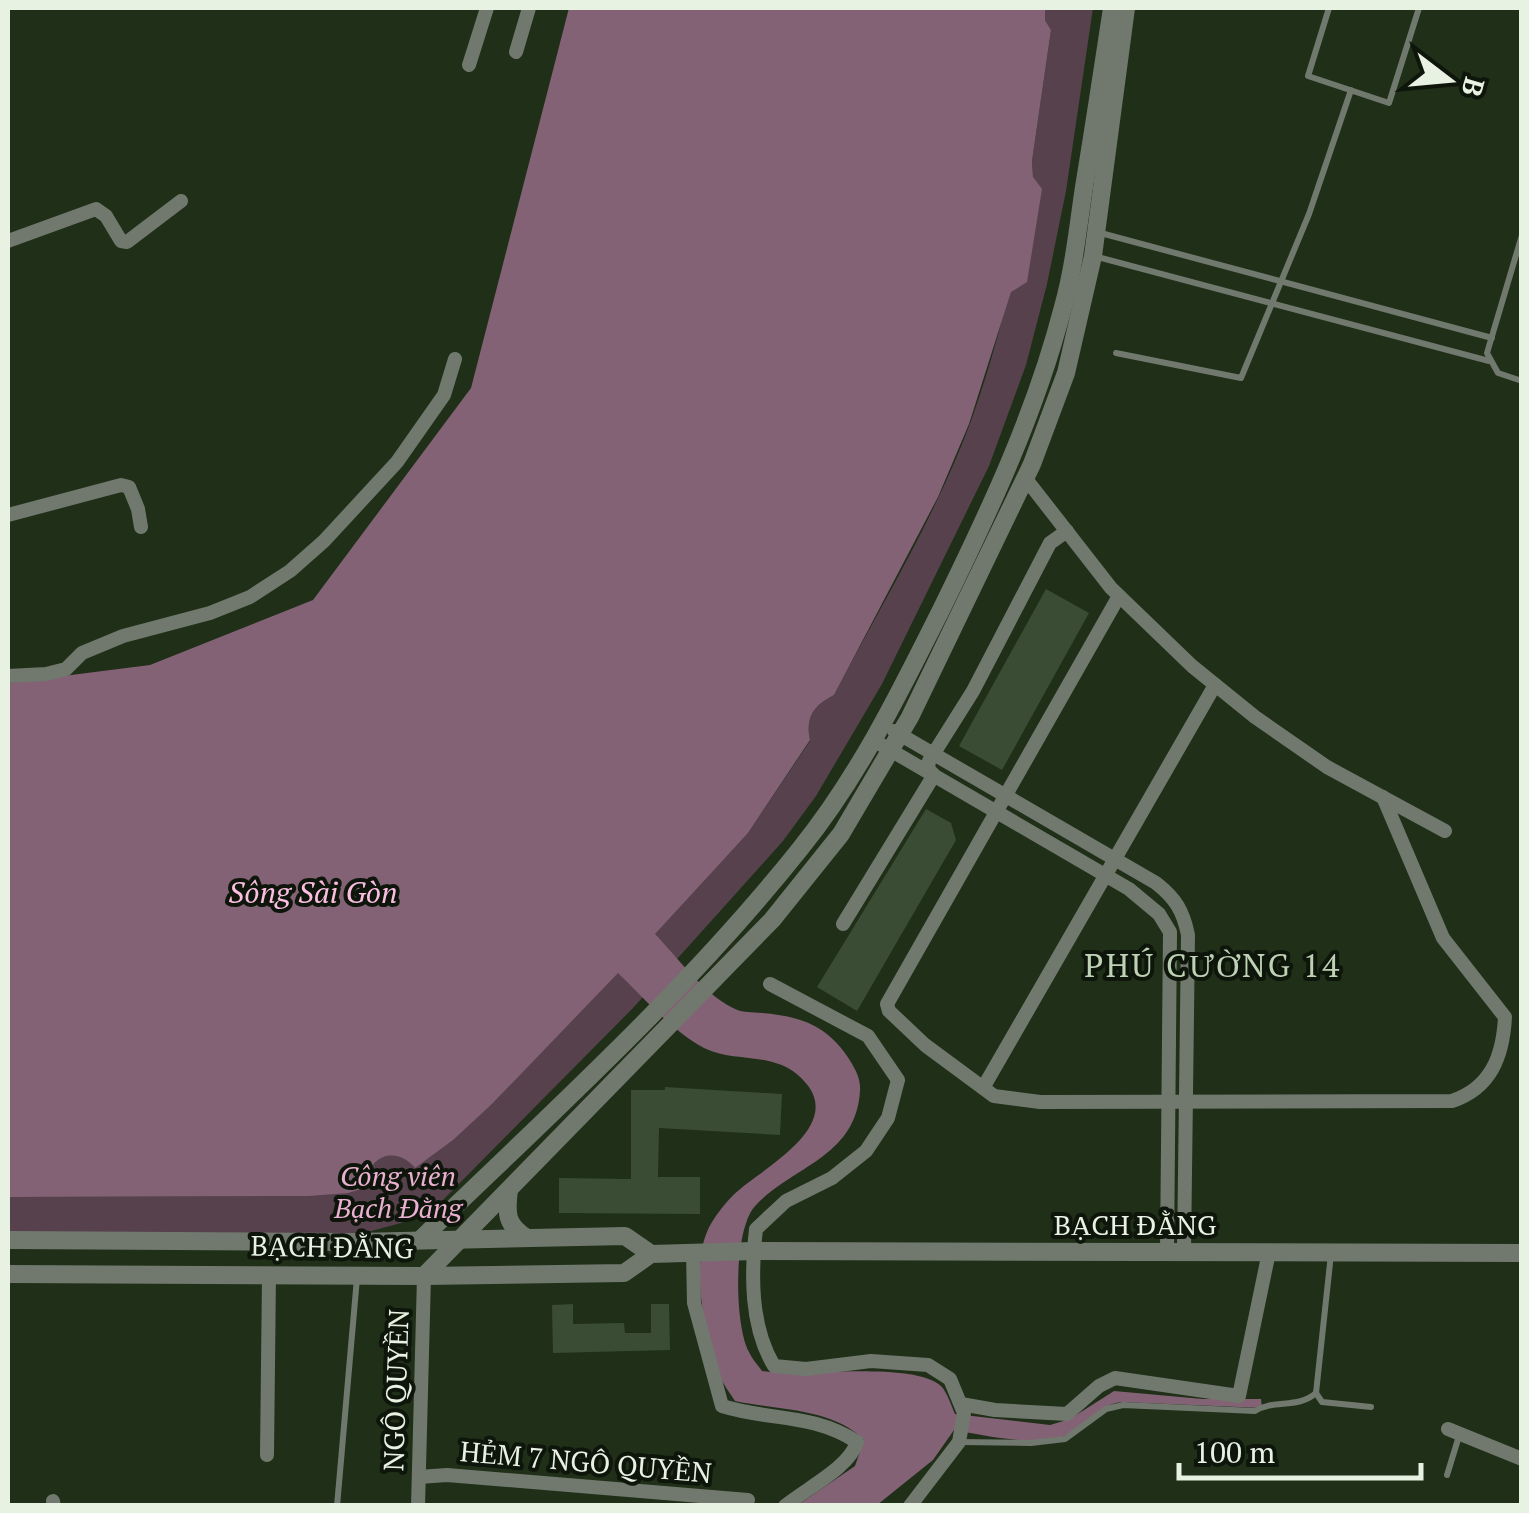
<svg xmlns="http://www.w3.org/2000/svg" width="1529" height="1513" font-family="'PT Serif',serif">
  <rect width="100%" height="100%" fill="#1f2f18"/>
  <!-- green -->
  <path fill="#57414d" d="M1045,8H1093L1066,191L1047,284L1026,365L989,466L882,684L816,796L783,841L633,1008L438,1205L401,1223L353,1236L8,1234V1197L309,1196L367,1179C373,1153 397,1147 414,1167L493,1103L748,833L810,741C805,717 814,705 834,695C881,605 936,516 971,421C1000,340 1017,262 1033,177L1032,161L1051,30L1045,20Z"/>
  <!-- water -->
  <path fill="#836275" d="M569,8H1045V20L1051,30L1032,161L1033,177L1042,189L1027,282L1011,292L969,424L938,497L834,695C814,705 805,717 810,740L748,833L655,934C678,958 703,993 733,1008C741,1013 753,1012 762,1013C799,1016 826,1025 847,1056C854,1067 861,1077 860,1091C856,1157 793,1166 756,1205C733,1228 734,1324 749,1352C752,1359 758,1365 762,1371C806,1377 912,1361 941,1386C947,1392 951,1405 955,1414L1050,1425L1070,1419L1114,1391L1203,1399H1261L1262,1408L1121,1402C1099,1405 1086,1425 1066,1435C1041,1448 982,1435 954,1430L933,1460L877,1505H798L855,1466L864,1440C833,1408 777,1410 735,1401C730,1393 723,1384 719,1375C705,1339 691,1268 707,1232C712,1219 728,1199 739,1190C764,1168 838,1129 809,1087C781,1048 738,1065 704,1048C671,1030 645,999 618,973L493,1103L453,1140L415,1168C395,1144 365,1157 368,1187L348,1193L309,1196L8,1197V683L150,665L313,600L471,388Z"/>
  <!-- building -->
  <g fill="#3b4c34">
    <polygon points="1046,589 1089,613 1002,770 959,746"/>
    <polygon points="926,809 951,823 956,840 857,1011 817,987"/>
    <polygon points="665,1087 782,1094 780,1135 659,1128 658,1177 700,1177 700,1214 559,1213 559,1178 631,1179 631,1090 665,1090"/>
    <polygon points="573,1304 573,1324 624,1323 625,1333 651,1333 651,1304 669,1304 670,1350 553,1353 552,1305"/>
  </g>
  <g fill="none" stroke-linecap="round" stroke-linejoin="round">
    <!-- service -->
    <g stroke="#71796e" stroke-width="6">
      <polyline points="1329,8 1308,76 1389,103 1419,8"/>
      <polyline points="1097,232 1492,338"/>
      <polyline points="1522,235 1487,353 1498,373 1522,381"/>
      <polyline points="1094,256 1489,361"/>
      <polyline points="1116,353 1241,378 1309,214 1351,90"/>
      <polyline points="1331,1254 1316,1393 1322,1402 1371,1407"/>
      <path d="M960,1442L1031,1443L1065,1439L1106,1409L1123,1405L1255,1411C1274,1399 1298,1409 1316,1393"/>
      <polyline points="1447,1475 1459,1436"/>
      <polyline points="337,1506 357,1278"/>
    </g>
    <!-- minor -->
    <g stroke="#71796e" stroke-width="14">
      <polyline points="516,52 529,8"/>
      <polyline points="469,65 487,8"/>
      <polyline points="8,241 96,209 106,216 121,241 127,242 181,201"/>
      <polyline points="1026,479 1111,588 1192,666 1255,717 1327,767 1445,831"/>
      <polyline points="8,515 121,485 129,487 138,509 141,527"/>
      <path d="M1119,596L887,1004L889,1011L925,1045L994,1096L1040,1102L1452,1101C1491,1088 1503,1056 1505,1017L1443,938L1383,797"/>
      <polyline points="8,676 46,674 66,669 82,653 123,636 210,613 250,597 290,571 324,541 397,462 444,395 455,359"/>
      <path d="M894,731L1156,883C1175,898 1183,910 1188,935L1184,1252"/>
      <polyline points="873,740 1129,889 1159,914 1170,932 1167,1252"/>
      <polyline points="843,924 934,775 928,769 929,761 973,691 1050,543 1067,531"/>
      <path d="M770,984L868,1036L898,1080L888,1118L866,1151L832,1178L786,1201L756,1229C751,1274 750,1326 774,1366L806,1369L871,1361L928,1365L950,1379L964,1413L959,1442L910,1506"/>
      <polyline points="983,1088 1215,685"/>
      <path d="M693,1252L694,1303L722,1406C770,1421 812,1413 857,1442C850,1467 807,1488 785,1506"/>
      <polyline points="961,1404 995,1410 1067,1414 1099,1386 1115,1378 1239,1396 1269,1252"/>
      <polyline points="1448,1429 1522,1459"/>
      <polyline points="267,1455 269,1274"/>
      <polyline points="419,1477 447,1475 748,1500"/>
      <polyline points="53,1501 54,1506"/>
      <polyline points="418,1506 424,1276"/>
    </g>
    <!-- tertiary -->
    <g stroke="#71796e" stroke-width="18">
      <path d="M509,1190C506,1214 506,1225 527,1238"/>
      <polyline points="8,1240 357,1242 625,1236 651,1254"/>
      <path d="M420,1240C550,1114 687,991 800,849C859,776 900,692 942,608C990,510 1036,412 1063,307C1074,268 1078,227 1084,187C1094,127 1103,67 1112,8"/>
      <polyline points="8,1274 424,1276 624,1273 651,1254 754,1251 1522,1253"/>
      <polyline points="424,1276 772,920 841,834 910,717 1032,464 1066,373 1093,256 1126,8"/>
    </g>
  </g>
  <g text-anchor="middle" stroke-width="8" stroke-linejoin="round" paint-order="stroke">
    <!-- park labels -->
    <g font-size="28" font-style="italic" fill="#ebb0d1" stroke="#0e150b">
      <text x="398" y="1186">Công viên<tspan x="398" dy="32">Bạch Đằng</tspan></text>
    </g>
    <!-- street labels -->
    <g font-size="28" fill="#e7f2e3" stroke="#0e150b">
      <text x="1135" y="1235">BẠCH ĐẰNG</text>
      <text transform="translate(332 1247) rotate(1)" y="10">BẠCH ĐẰNG</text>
      <text transform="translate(396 1390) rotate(-88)" y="10">NGÔ QUYỀN</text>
      <text transform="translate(586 1462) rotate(5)" y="10">HẺM 7 NGÔ QUYỀN</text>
    </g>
    <!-- water labels -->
    <g font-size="30" font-style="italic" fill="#fabee0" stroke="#0e150b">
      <text x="313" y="903">Sông Sài Gòn</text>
    </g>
    <!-- quarter labels -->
    <g font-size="32" letter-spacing="2.5" fill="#bdd1b5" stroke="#0e150b">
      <text x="1213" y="977">PHÚ CƯỜNG 14</text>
    </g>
  </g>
  <!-- border -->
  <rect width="1529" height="1513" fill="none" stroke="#e7f2e3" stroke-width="20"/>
  <!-- north arrow -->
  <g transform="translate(1449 80) rotate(106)" stroke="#0e150b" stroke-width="8" paint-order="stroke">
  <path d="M0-8L18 38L0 25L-18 38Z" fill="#e7f2e3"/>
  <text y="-15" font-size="28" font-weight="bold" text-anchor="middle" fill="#e7f2e3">B</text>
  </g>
  <!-- scale -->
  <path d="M1179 1463v15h242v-15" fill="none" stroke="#e7f2e3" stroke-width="5"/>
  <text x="1194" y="1463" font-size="30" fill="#e7f2e3" stroke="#0e150b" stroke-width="8" paint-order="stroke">100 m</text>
</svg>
